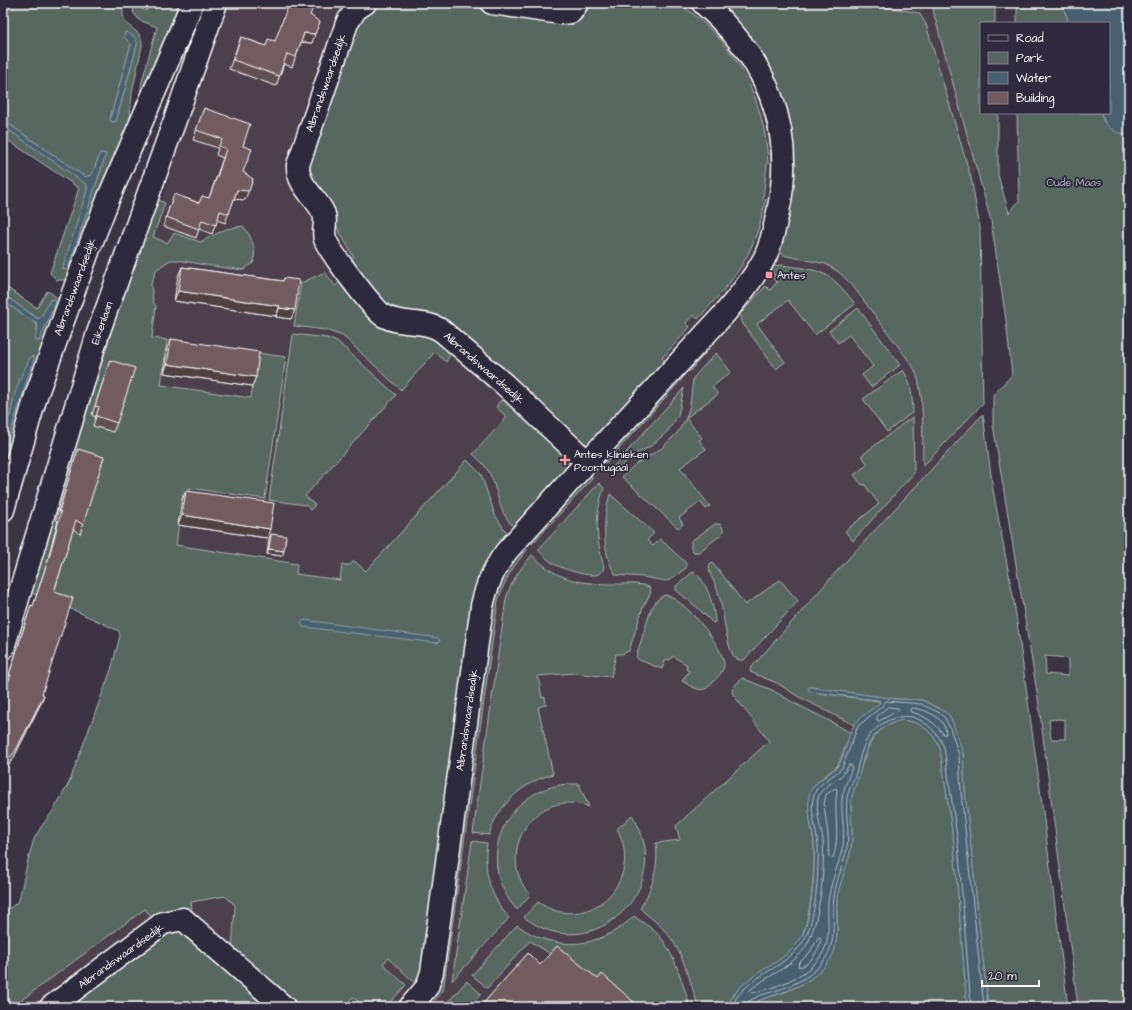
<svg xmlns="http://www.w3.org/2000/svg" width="1132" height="1010" viewBox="0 0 1132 1010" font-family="'Architects Daughter',sans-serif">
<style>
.built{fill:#4c404c}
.green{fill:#566861;stroke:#aab4b0;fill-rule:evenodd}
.water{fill:#486170;stroke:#91a0a9}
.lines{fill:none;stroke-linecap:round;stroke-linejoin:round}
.shore{stroke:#b6c0c6;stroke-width:1}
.minor-casing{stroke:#fff;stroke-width:25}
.minor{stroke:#2f2a3d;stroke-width:22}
.wall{fill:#624f52;stroke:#fff}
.shaded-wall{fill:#504042;stroke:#fff}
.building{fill:#725c5f;stroke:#fff}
.poi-dot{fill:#ff9aa2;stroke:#2f2a3d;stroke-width:1.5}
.labels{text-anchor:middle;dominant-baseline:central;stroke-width:3.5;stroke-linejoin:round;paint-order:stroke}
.street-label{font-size:11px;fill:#fff;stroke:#2f2a3d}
.park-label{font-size:11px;fill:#b3bbb8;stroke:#2f2a3d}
.poi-label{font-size:11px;fill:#fff;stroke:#2f2a3d;text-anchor:start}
</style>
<rect width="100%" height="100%" fill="#3c3444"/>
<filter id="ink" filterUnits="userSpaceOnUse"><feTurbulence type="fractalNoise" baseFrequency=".025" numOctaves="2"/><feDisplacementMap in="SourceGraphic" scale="8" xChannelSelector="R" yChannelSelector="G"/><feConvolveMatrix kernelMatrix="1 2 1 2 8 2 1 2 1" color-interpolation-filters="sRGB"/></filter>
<g filter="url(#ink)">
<path class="built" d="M221,3H871L974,17L978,534L1045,1007H3L26,899L133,631L124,327Z"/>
<path class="green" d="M5,3H124C121,14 123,22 133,29C135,31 139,33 140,36C142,39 142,43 142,46L132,93L129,129L72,274L64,280H57L50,273L79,188L3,137V126L87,184V190L66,270L68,269L106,154L100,153L92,175L85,177L3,120V5ZM131,44L137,45L116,121L112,122L110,119Z
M135,3H141L140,8L146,11L150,3H182L139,100L142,81L157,27L139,20L133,12Z
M374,3H457L560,19H582L585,3C609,3 632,3 656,3C662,3 671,1 677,3C685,7 693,14 699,19C743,55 766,109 768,164H767L763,198L766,199C762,216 758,233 750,250C738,276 717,297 698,319L693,315L686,323L690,327L662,358L667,363L590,448L521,385L393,312L352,267L353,256L303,165L351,25Z
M716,3H865L919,13L926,24L971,178L980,228L983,403L923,466C922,439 926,387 912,365L852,285L840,273L826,264L787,256L774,251L792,167Z
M933,3H995V23H981V113H998V175L1009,213L1019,201L1017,113H1101L1104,122L1129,125V1007H1078L1038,698L993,425V395L1012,375L1006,320L991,221L939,33L933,10ZM1045,656L1067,658L1068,661V676L1046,674ZM1059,719L1065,720V739H1051L1049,720Z
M1017,3H1062L1069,23H1017Z
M153,197L165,203L153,237L167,243L174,233L200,242L226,229L243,226C252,237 256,247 254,262L244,270L211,266L178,260H170L156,270L151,284L153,302L156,306L152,338L167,340L161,385L251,398L257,353L286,357L265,499L189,488V492H183L176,545L297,564L296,574L340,580L342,565H350L354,561L366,571L467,460L481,474L495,515L504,529L511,535L496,552L423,972L418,986L388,958L383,964L406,985L386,1007H365L353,997L348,1002L354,1007H293L232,950L235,905L225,896L191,902L192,908L191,911L154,921L145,909L12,1007H3V913L14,905L19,900L28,860L34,839L41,827L53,811L69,783L111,670L120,636L119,631L76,611L31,593Z
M782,265C823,271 829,270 855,304L815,335L788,300L757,324L785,362L776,369L743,324L740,314L766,286L770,290L777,282L772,278L775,275L771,271L772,266Z
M325,272L335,286L344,279L433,333L451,353L446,362L435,352L401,390L343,336L325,330L294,326L301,283Z
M3,285L37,308L47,291L51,293L61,301L3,481V455L26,368L14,397L10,416L3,426V301L37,324V341H39L51,299L41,317L38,319L3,294Z
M858,308L900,365L871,387L862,375L873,366L849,335L838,343L829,331Z
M293,334L327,338L338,342L396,395L305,496L315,505L310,510L306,505L269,500Z
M705,350H708L689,372L685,368Z
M716,353L731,372L712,387L718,394L686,418L702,438L699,440L706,449L680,468L710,506L706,509L700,502L679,518L683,524L678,528L622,477L637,463L662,448L678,432L686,418L690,406L693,378Z
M903,370C912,383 912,397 913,412L887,432L863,399Z
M678,374L683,378L606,463L602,458Z
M684,388L678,416L667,432L651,446L631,457L616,472L612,468Z
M506,400L575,461L516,529C497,511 501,500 492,479C488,468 481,461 473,454L507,417L496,407L500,401Z
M983,414L993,490L1014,601L1039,781L1068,1007H988L965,792L963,754L942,710L922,700L896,699L810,687L811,692L879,701L880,703L854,725L799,697L777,683L750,672L751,668L838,570Z
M913,416L914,473L853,541L845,531L879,504L864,484L862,485L854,475L868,464L861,456Z
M588,474L593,478L532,544L528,540Z
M599,483L604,488C594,517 596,538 604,567C603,570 602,573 599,574C591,578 562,569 554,564C548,560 543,555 538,550Z
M610,494L654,533L647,540L653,546L660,539L685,562L686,564V568L670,580L666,581L643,577L616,575C601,554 603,517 610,494Z
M715,524H719C723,526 724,530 722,534L699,552H694L691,549V541Z
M523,546L527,550C513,566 504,581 498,601L443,991L435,1000L430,996L495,588Z
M532,555C559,582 582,584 618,584C628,584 639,583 649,587L651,592L643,607L629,651L622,654H616L611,677L574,673L538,676L542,698L545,697L546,705L538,707L553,774C524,782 498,804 489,835L473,833L506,599C511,581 520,569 532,555Z
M712,563L717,569H718L745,605L780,580L798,601L744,660C739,660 736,660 733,655C725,641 724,610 718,592C716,583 709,576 709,566Z
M693,572C707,579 713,605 715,619V622L713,623L700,610L676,590V586Z
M664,595C681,595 726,648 724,666C722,675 712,682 707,688C698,693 690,685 682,681L689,671L686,669L687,665L673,656L670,660L666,659L662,669L639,660L636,657L651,609L657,600Z
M742,678L772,690L794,703L828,720L851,733L838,765L814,785C813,795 810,806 810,816C810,826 814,836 814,846C815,871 811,921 799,942C785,964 750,971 733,996C731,1000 729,1003 728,1007H698C692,985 681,947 665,931C658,922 648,917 640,908C653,888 659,866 656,843L680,840L676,826L769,741L732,693L733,688Z
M900,720C920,721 931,729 940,748L954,844L967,1007H748C756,999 768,998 779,994C797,988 820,976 830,959C841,941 836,919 837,899C839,881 849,864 851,846C854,832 850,818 851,804C851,795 855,787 858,778C866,752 870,729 900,720Z
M569,784H579L589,807C536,786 493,852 530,895L517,910C473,861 504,788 569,784Z
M632,815C680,888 591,970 524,917L538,902C587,937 646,881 617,829Z
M472,841L487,843C483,871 490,897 509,918L452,981Z
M634,916C643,923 654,929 661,938C674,953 684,987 690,1007H622L593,981L530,941L487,988L472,975L517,925C556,953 600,949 634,916Z
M182,926L273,1007H65L171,927Z
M467,981L481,994L470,1007H443Z"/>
<path class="water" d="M1062,3H1129V135C1113,132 1106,129 1101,113H1109V23H1069Z
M125,32C132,34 138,38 137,45L116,121L112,122L110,119L131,44L124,37Z
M3,120L85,177L92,175L100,153H103L106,154L68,269L67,270L63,269V267L87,190V185L3,126Z
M3,294L38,319L41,317L51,299L55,300L56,302L39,341L35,340L38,326L37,324L3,301Z
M31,356L34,357V359L3,455V426L10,416L14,397L21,376Z
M304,620L438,638L440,641L438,643L303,627L301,623Z
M810,687L896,699L922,700L942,710L949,715L954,726L963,754L965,792L988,1007H967L954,844L940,748C934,734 924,724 909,721C894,718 877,730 869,743C864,753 862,764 859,775C857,783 852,792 851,801C850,816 854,831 851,846C849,864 840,880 837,898C835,918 841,940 831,958C816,982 788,991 762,999C757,1001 751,1006 747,1007C741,1008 734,1007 728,1007C729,1003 731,1000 733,996C751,969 791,963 804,932C812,912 816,863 814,842C812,827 807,812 809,797C811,781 829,777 837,767C847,755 846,737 854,725C859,717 873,709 880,703V701L878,700L811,692L809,691L808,688Z"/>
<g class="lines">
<path class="shore" d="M888,707L898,708L899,710L879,721L877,720V717Z
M912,708C926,709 946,718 946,734H943C936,723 924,715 911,712L910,710Z
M849,765H851L852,767C849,778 843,788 842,799C841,814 845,830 843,845C840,862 832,878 829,895C826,910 830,926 827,941C822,971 777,989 751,993L749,992L751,989C767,977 786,969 800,954C820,935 825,867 823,840C821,828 814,806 819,795C823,787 833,782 840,777C844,774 846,769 849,765Z
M834,789L836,788L837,790C833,814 841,834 833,858L831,859L829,857L828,835L824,805L826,795Z
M820,937L821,939C819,950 811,965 799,967L798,964L810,952L818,938Z
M732,1007C743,974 793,969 807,934C816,914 819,869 818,846C817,831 808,806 815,792C820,782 834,776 842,768L858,726L881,707L886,701L921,704L940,713L945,718L950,728L959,755L961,792L984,1007
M746,1007L747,1003C755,996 765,994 775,991C795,985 818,974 828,954C837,936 831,915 834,897C836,880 844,864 847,847C850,831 845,815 847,799C848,790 853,781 856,773C859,762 861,750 866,741C875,725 894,714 912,717C927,721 938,733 944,747L958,843L971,1007"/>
<defs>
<path id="minor" d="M365,3L356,9L347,23L298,165C297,185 315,196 323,212C328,221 322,229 325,239C328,249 374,311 384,316C402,326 425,319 442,331L504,384L587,462
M492,3L560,13L571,12L577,3
M3,510L36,396L90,246L109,197L182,28L192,3
M3,648L98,333L175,120L216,3
M51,1007L163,923L183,919L284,1007
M410,1007L427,987L432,972L482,606C487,584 493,570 506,552L587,462L725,313C739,296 754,278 764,259C771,246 775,226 778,212C796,128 766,58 703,3"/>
</defs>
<use href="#minor" class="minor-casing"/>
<use href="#minor" class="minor"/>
</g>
<path class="wall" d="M310,15L312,43L301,42L292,67L284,64L276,86L229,69L241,37L266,46L275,41Z
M204,108L243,146V172L245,200L234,199L225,223L217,220L212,234L199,229L196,238L163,226L174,194L199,203L209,198L223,158L216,155L218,148L193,140Z
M182,267L283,281L284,278L291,319L276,317V316L174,301L178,276Z
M171,339L256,377L252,386L164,373L167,348Z
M110,360L117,423L113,432L93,426L96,417L92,415Z
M78,449L83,525L80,534L73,529L54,592L42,694L41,703L13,759L3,772V692L7,684H6L28,614L31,605L33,606L46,566L58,521L56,520Z
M186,491L267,538L178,525L182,500Z
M271,534L282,556L267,554L269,538Z"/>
<path class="shaded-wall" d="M304,33L315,34L312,43L301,42Z
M253,179L245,200L234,199L237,190Z
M178,291L280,306L276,316L174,301Z
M279,308L295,310L291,319L276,317Z
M167,364L256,377L252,386L164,373Z
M182,515L270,529L267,538L178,525Z
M269,549L284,551L282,556L267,554Z
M44,695L41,703L13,759L3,772V767Z"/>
<path class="building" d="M289,3H315L310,15L320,22L315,34L304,33L296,57L287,54L279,76L233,60L241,37L266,46L268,39L275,41Z
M204,108L250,124L243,146L252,149L243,172L253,179L249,191L237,190L229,214L220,211L216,225L202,220L199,229L166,217L174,194L199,203L202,196L209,198L218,174L226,149L219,146L222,139L196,130Z
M182,267L283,281L284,278L299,280L295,310L279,308L280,306L178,291Z
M171,339L259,352L256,377L167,364Z
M110,360L135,368L117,423L96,416L99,407L95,406Z
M78,449L104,457L83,525L76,520L54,592L73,598L42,694L44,695L16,750L3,767V692L11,675H9L31,605L33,606L49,557L61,512L59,511Z
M186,491L274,503L270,529L182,515Z
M271,534L286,536L284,551L269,549Z
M557,946L598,979L602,974L635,1003L631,1007H480L528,953L540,965Z"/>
</g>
<g class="poi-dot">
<rect x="765" y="271" width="8" height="8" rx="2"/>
<path d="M563 454h4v4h4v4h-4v4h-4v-4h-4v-4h4z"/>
</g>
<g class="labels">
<g class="street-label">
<text transform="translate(326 83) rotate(-71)">Albrandswaardsedijk</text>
<text transform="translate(75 287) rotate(-70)">Albrandswaardsedijk</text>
<text transform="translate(102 323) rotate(-71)">Eikenlaan</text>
<text transform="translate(484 368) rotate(41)">Albrandswaardsedijk</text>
<text transform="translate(467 720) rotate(-82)">Albrandswaardsedijk</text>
<text transform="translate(121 956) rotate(-36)">Albrandswaardsedijk</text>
</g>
<g class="park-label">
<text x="1074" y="182">Oude Maas</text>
</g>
<g class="poi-label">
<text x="777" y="275">Antes</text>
<text x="574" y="454">Antes klinieken<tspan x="574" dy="13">Poortugaal</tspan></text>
</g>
</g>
<rect width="1132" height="1010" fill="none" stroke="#2f2a3d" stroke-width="16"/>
<rect x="8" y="8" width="1116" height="994" fill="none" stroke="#fff" stroke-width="1.5" filter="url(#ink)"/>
<rect x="980" y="22" width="130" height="92" fill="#2f2a3d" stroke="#827f8b"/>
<rect x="988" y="35" width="20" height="6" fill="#2f2a3d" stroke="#827f8b"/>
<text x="1016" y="42" font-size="12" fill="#ffffff">Road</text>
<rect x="988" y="52" width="20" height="12" fill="#566861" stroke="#827f8b"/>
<text x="1016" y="62" font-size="12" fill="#ffffff">Park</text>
<rect x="988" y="72" width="20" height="12" fill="#486170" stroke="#827f8b"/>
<text x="1016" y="82" font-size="12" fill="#ffffff">Water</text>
<rect x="988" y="92" width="20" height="12" fill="#725c5f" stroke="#827f8b"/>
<text x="1016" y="102" font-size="12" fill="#ffffff">Building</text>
<path d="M982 980v6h57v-6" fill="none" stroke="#ffffff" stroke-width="2"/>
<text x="988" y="980" font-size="12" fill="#ffffff" stroke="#2f2a3d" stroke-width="3" paint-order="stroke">20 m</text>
</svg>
